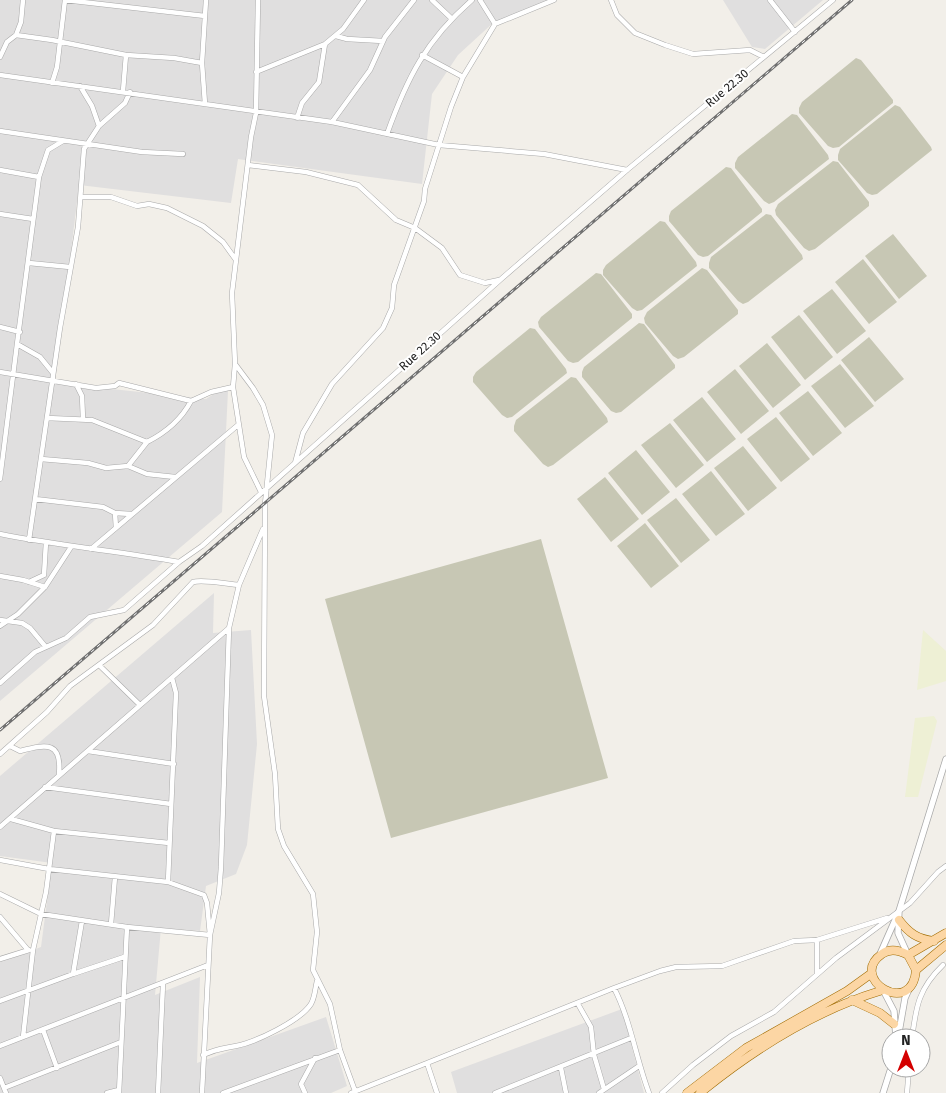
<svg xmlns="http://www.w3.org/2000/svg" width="946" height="1093" viewBox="0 0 946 1093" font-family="'Fira Sans',sans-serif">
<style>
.residential{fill:#e0dfdf}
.construction{fill:#c7c7b4}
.farmland{fill:#eef0d5}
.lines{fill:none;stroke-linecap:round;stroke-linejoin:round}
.minor-casing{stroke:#a9a9a9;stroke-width:5.5}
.tertiary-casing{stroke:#a9a9a9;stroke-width:7}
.primary-casing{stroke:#a06b00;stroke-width:9}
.minor{stroke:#fff;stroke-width:4.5}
.tertiary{stroke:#fff;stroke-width:5.5}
.primary{stroke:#fcd6a4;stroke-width:8}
.rail-casing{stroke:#707070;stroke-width:3}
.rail{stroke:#fff;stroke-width:1;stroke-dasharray:4;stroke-linecap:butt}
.labels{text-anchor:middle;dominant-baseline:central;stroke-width:4;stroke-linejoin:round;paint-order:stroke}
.street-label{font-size:12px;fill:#222;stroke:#fff}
</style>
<rect width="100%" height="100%" fill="#f2efe9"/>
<path class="residential" d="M0,0H549L494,22L458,55L432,94L422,184L238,159L231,203L79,185L55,383L206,399L220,390L228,391L222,512L0,701Z
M723,0H823L765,49L752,47Z
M214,593L213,633L251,630L257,744L247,845L236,874L206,886L200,931L161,928L155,995L200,977L197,1063L326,1017L347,1086L331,1093H0V962L41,947L52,863L0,856V776Z
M622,1009L644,1093H457L451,1072Z"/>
<path class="construction" d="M856,58L861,60L893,100V103L839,147L833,148L828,146L799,113V108L802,102Z
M895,105L900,107L931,147L932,150L877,194L872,195L867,193L838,160V155L840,149Z
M792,114L797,115L828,155L829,159L774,202L769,204L764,201L735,168V163L738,157Z
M833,161L838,162L869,202V206L815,249L809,251L804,248L776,215L775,210L778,204Z
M726,167L731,168L762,209V212L708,256L703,257L698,255L669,221V216L671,211Z
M766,214L771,215L802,255L803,259L748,302L743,304L738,301L709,268V263L711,257Z
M660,221L665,222L696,262L697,266L642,310L637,311L632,308L603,275V270L606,265Z
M893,234L927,276L899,299L865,256Z
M863,259L897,302L869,324L835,282Z
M702,268L707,270L738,310V314L684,357L678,359L673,356L645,323L644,318L647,312Z
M596,273L601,274L632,314V318L578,362L573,363L568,361L539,327L538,322L541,317Z
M832,289L866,331L837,354L803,311Z
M799,315L833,357L805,380L771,337Z
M639,323L644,324L675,365V368L621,412L616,413L611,411L582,377V372L584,367Z
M530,328L535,329L566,369L567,373L512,417L507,418L502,415L473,382V377L476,372Z
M869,337L904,379L875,402L841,360Z
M767,343L801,385L773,408L739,366Z
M840,364L874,406L845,428L811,386Z
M735,369L769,411L741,434L707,392Z
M571,377L576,378L607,418L608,422L553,465L548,467L543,464L514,431V426L516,420Z
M808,391L842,433L813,456L779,413Z
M702,397L736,439L707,462L673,420Z
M776,417L810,459L781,482L747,439Z
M670,423L704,465L676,488L641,445Z
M743,446L777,488L748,511L714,468Z
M636,450L670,492L642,515L608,473Z
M711,471L745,514L716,536L682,494Z
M605,477L639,519L611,542L577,499Z
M676,498L710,540L681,563L647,520Z
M645,523L679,566L651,588L617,546Z
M541,539L608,778L391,838L325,599Z"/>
<path class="farmland" d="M923,630L946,651V681L917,690Z
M934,716L937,721L918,797H905L915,718Z"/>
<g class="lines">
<defs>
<path id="minor" d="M258,0L256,113L251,137L232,293L235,364L233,387L244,457L261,492
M432,0L451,18
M480,0L495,24
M611,0L617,15L635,33L665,45L693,54L750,50L764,57
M770,0L795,32
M16,35L52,40L126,55
M336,36L347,39L383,41
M422,55L463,77
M0,57L7,42L16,35L21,22L23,0
M256,72L325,44L343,29L364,0
M0,75L332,122L439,145L544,154L627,170
M52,83L57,67L65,0L205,16
M80,86L92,106L99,126
M123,91L126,55L174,58L202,63
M205,104L202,63L206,0
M297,118L302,103L319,82L325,44
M332,122L370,70L385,37L414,0
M0,131L142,152L183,154
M387,134C407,78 426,40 472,0
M248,165L306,172L358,185L396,220L415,228L442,248L460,275L485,283L499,280
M0,170L39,177L17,344L40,357L53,373
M39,177L48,150L63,141
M81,197H111L137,206L149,204L167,208L203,226L223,242L236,260
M0,214L33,219
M29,263L70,267
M0,327L20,332
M235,364L253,388L263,405L272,435L265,504L264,696L275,774L278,829L284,846L313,894L317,932L313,970L330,1004L340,1050L355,1091
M0,372L96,388L115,386L119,383L191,401C181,420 167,432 147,442
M76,384L82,396L83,419
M191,401L211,392L233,387
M47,418L92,420L147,442L128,466
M41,459L88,463L106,468L128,466L147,474L175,477
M295,463L303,433L332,384L383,328L392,308L394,285L424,201L425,189L451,107L463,77L495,24L554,0
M0,479L17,344
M35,499L103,507L115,513L116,528
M115,513L131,514
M0,534C59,546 119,551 179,562
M29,540L60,328L78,227L84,149L99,126L125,103L130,92
M91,549L238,425
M0,576L23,580L45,587
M29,582L44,575L46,542
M0,620L22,623L30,628L45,646
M0,626L18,614L45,587L71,547
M100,666L140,705
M0,683L35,652L66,638L90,617L124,610L179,562L202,546L500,280L627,170L833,0
M10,746L20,751C47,744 62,741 59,775
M88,751L174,764
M0,754L47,712L70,686L153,625L193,582C203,579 227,584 239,585
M45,787L171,804
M11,819L54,831L169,843
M0,827L229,628
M0,860L49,869L168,882L204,895L207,903L210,935L202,1093
M168,882L176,693L172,678
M0,894L41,914L127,927L210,935L219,893L221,867L229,628L239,585L263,529
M0,917L28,950
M111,924L115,877
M0,959L29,950
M73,974L82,921
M817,974V940
M614,988L660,971L676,967L722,966L794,941L817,940L887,918
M0,1001L73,974L124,957
M578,1004L591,1027L594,1055L604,1089
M43,1030L57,1068
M23,1037L33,950L46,892L54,831
M912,1038C916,1006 919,988 943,965
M0,1046L208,965
M203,1055C218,1048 221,1049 236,1046C256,1042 300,1021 311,1004C315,997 315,989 317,981
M427,1063L614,988C631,1021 636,1059 649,1093
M561,1068L566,1093
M0,1078L6,1093
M4,1088L121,1042
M107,1093L119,1090
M119,1093L127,927
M158,1093L163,984
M223,1093L340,1050
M305,1093L301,1084L315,1058
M351,1093L427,1063L437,1093
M495,1093L631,1038
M599,1093L639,1066
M662,1093L693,1065L731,1036L774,1012L836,958L910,903L938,872L946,866
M907,1093L909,1068"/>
<path id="tertiary" d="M899,911L946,759
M880,954L899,911L898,933L908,955
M883,990L894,1011L896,1038
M898,1038L905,998L910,987
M883,1093L891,1068"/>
<path id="primary" d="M899,920C909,933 917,939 934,941
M908,955L916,970C912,1019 847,978 882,954C890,948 899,950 908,955L946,933
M916,970L946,945
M852,1000L880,1013L894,1024
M687,1093L746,1048L847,991L872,973
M700,1093C754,1049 816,1010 883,990"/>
</defs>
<use href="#minor" class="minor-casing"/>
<use href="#tertiary" class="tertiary-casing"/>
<use href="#primary" class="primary-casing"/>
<use href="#minor" class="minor"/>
<use href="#tertiary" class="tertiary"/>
<use href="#primary" class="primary"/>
<defs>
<path id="rail" d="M0,730L852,0"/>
</defs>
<use href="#rail" class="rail-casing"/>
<use href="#rail" class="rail"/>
</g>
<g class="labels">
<g class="street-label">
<text transform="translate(727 88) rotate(-40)">Rue 22.30</text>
<text transform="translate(420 351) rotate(-42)">Rue 22.30</text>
</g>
</g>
<g transform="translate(906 1053)"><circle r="24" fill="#ffffff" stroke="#a7a7a7"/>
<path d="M0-4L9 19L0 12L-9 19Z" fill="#d40000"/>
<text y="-8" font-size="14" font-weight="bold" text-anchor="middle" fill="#222222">N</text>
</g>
</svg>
